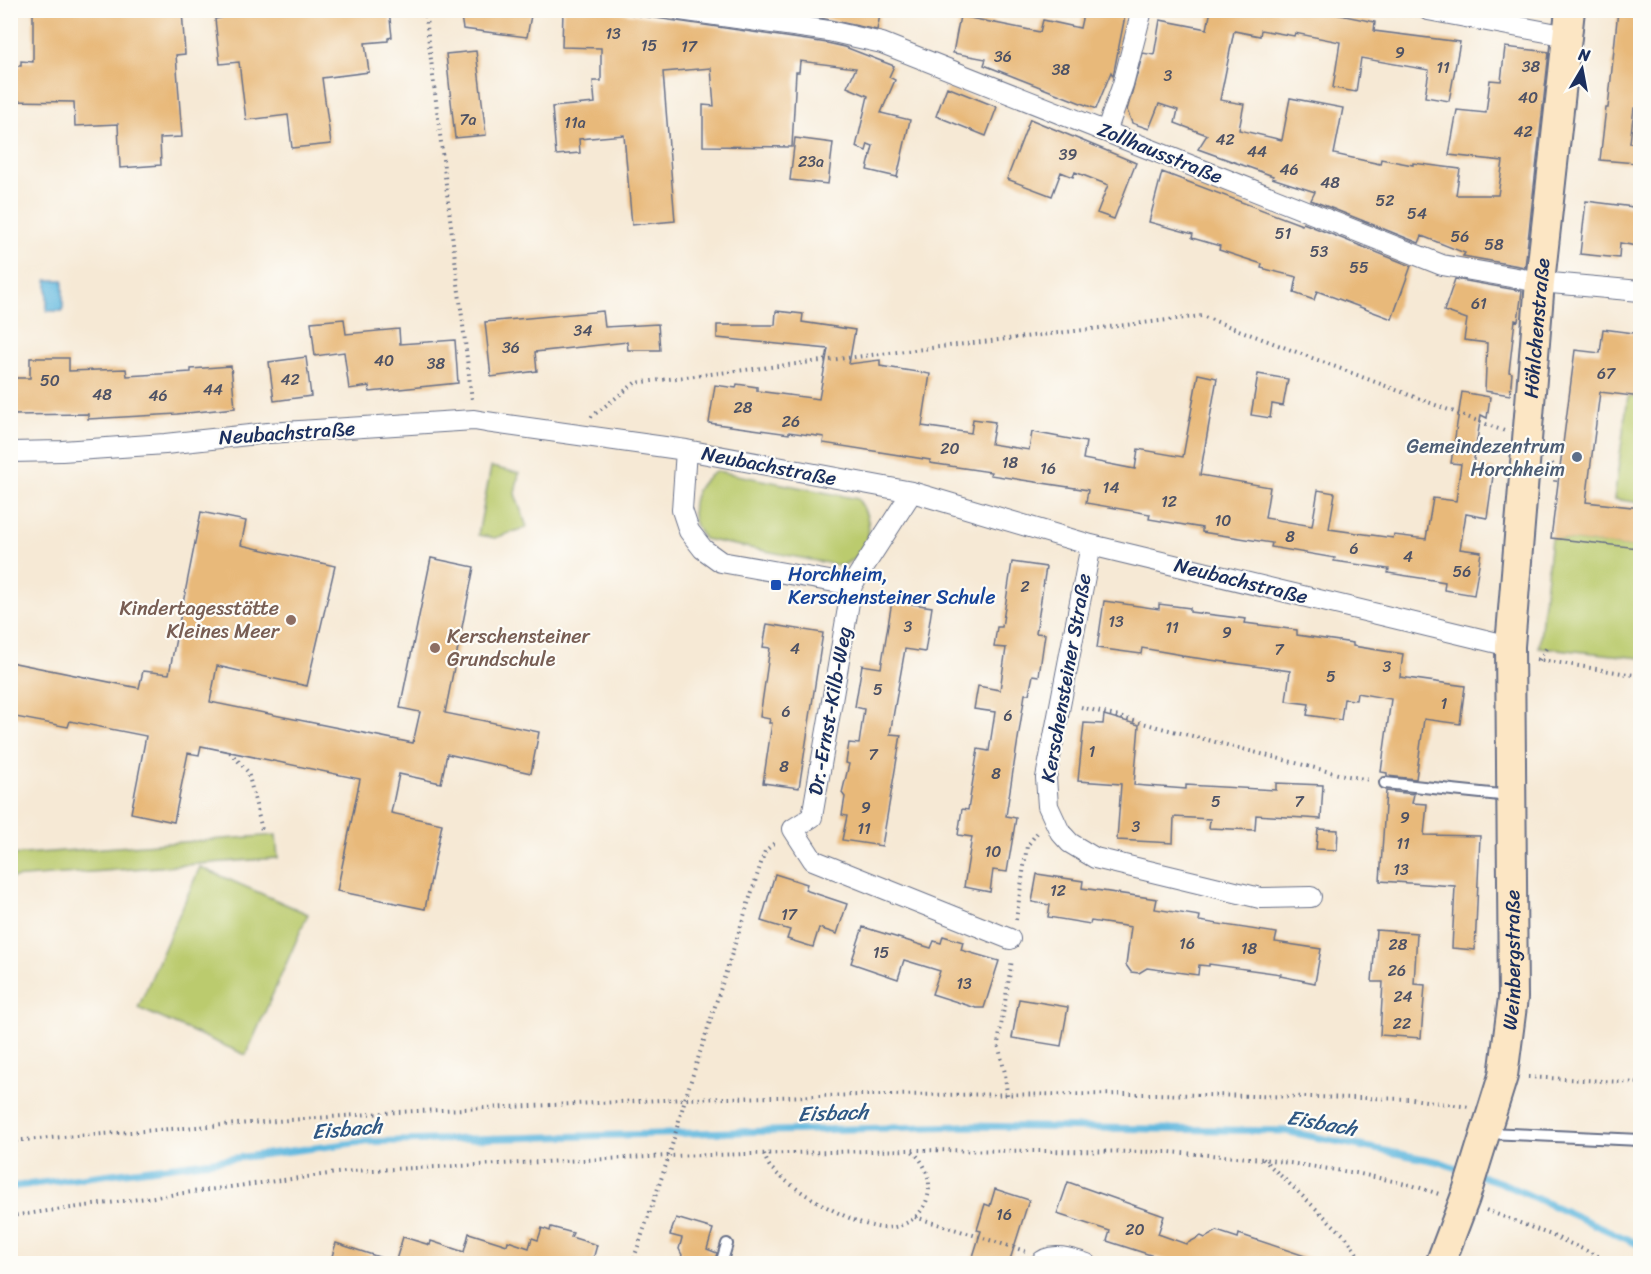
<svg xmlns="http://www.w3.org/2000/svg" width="1651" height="1274" viewBox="0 0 1651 1274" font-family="Sriracha,sans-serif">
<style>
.green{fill:#bbcb6e;stroke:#6b7d66;stroke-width:1.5}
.water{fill:#61b8de;stroke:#3e749e;stroke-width:1.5}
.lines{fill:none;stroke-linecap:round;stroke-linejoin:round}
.stream{stroke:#61b8de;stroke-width:7}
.building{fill:#e8b97a}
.lane-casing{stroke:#687088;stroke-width:14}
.street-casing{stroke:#687088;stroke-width:22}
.secondary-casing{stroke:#687088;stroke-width:32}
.path{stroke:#687088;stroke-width:4;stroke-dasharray:1.5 4.5;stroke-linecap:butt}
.lane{stroke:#fff;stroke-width:10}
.street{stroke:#fff;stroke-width:20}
.secondary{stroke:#fce6c4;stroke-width:28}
.service-dot{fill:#5c6f8a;stroke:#fdfcf7;stroke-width:2}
.transit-dot{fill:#1a4fb4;stroke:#fdfcf7;stroke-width:2}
.education-dot{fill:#8d6e63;stroke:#fdfcf7;stroke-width:2}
.labels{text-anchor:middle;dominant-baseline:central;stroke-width:4.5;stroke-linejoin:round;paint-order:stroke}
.number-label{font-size:16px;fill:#4e5265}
.street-label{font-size:20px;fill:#1b2f5e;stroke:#fdfcf7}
.service-label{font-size:20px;fill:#4e5e75;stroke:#fdfcf7;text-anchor:end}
.transit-label{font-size:20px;fill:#164399;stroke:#fdfcf7;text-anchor:start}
.education-label{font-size:20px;fill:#785e54;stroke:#fdfcf7;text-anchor:end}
.water-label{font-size:21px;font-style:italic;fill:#305884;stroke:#fdfcf7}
</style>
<rect width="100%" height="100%" fill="#fdfcf7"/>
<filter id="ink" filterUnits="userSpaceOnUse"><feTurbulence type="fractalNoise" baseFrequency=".0167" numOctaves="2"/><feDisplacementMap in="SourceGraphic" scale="12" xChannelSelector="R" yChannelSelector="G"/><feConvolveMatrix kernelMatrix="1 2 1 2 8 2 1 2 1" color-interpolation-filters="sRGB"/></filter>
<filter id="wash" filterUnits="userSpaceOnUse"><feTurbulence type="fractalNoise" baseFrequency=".008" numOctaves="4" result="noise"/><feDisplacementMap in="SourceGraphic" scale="24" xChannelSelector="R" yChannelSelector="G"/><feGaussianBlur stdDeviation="1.35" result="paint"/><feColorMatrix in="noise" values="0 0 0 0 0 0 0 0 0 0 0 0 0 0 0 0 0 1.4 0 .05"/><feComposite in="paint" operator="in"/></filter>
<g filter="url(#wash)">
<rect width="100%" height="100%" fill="#f6e9d5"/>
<path class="green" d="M1628,396L1640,397V503L1614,499Z
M491,467L519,473L515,494L527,527L495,538L478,535Z
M717,471L858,499C877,526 870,551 842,566L704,539C685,515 690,486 717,471Z
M1551,538L1640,548V658L1539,647Z
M276,835L278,858L11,878V855Z
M200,867L308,914L246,1055L138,1008Z"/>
<path class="water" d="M47,280H63V311H47Z"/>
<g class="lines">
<path class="stream" d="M1478,1175L1502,1183L1640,1245
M10,1187L361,1142L964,1126L1285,1131L1440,1162L1467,1172"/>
</g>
<g id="blocks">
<path class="building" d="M33,10H182L185,54L176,55L182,137L160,138L161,165L120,168L118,124L75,126L74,102L10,101V66H21V61L33,62Z
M221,10H389L392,37L388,38V41L365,43L369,72L322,78L331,144L292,148L288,115L246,120L239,62L220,64L215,19L221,18Z
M460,10H532L527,37L463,29Z
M563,10H601L827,43L845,47L894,66L889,77L895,80L881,113L910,120L897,177L867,170L873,146L868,144L866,151L856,147L868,96L847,87L856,68L800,61L799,72H796L792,147L703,146V105L714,106L711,68L663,72L675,221L632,225L624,135L579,139L580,153L556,155L552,107L595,103L593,81H601V48L562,47Z
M811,10H881L877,30L811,16Z
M1084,10H1095L1125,16L1113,76L1111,72L1096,109L984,65L986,59L953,53L960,16L1040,32L1043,20L1080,28Z
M1211,10H1315L1375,22L1374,31L1460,42L1449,101L1425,97L1429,70L1361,58L1356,92L1333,88L1340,42L1295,33L1294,36L1261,30L1260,36L1234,31L1220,100L1244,104L1239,130L1282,140L1290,98L1343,108L1334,154L1380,164L1381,159L1413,165V163L1460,169L1456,195H1498L1503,161L1449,155L1457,110L1486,113L1490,80L1501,81L1505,47L1549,52L1525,267L1463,256L1465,253L1422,236L1419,243L1311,200L1315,192L1272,178L1273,176L1198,149L1207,135L1175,123L1178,110L1159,104L1149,129L1132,123L1127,110L1143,53L1154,55L1160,20L1207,29Z
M1618,10H1641V109L1634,108L1630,143L1639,144L1636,163L1600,160L1606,108H1608Z
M476,51L486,135L455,138L446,54Z
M947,87L997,107L986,136L936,116Z
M1030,119L1136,163L1114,219L1097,213L1108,185L1075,172L1073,177L1061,172L1052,196L1007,179Z
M795,138L833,143L828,184L790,180Z
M1162,172L1302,225L1303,223L1411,266L1392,319L1317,291L1314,300L1294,293L1297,277L1261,268L1262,264L1219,250L1220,246L1192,238L1193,234L1149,222Z
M1586,201L1641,208L1637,246L1620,243L1619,258L1580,254Z
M1455,279L1522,291L1518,321L1515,320L1509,372L1512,373L1510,395L1485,391L1487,343L1464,340L1467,319L1444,311Z
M603,311L605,327L658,324L660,350H628L627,342L535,352L537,371L491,377L485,322Z
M776,311L803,314L802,322L855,330L849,364L880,360V366L930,374L922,426L971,433L973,419L995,422L991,444L1029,450L1032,432L1086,442L1083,459L1135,469L1138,449L1183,457L1198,374L1217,378L1200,475L1270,487L1265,518L1312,526L1318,490L1335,493L1329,529L1393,538L1394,535L1426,539L1433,498L1456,501L1461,464L1451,463L1462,392L1490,397L1487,418L1481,415L1473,465L1494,469L1487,518L1466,514L1460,549L1481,552L1474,595L1444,590L1445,582L1388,573L1389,569L1334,561L1335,558L1271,547L1272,543L1202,532V528L1149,519L1150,514L1086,503L1088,490L990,475L991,472L930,463V460L823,443L824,437L789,432V434L709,423L715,385L736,388L737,384L757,387V391L819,399L828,349L717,338V325H775Z
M344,319L346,334L399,329L400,344L455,340L458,383L370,392L369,386L349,389L344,352L315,356L311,322Z
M1603,329L1641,334V397L1600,392L1586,502L1641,508L1638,548L1551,538L1575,350L1600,353Z
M306,357L311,396L274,401L269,362Z
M30,358H69V371L126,369L127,376L191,372V369L231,366L235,408L177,414L88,419V414L10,415V378H30Z
M1258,374L1288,379L1283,406L1272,404L1270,418L1251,415Z
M201,512L246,521L241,545L335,566L307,686L217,666L210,702L413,743L420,712L400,708L431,558L474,567L445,713L539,732L531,773L447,754L441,783L399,774L391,813L442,824L425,909L337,891L360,779L201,746L199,755L188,753L174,822L131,813L146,736L70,721L68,727L10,716V662L139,688L143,671L169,674Z
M1012,562L1046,567L1036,633L1045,634L1039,676L1033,675L1029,694H1025L1006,816L1016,818L1007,872L993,870L990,892L964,887L972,837L958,835L962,809L968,810L978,749L989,751L995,712L974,709L978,686L1000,690L1006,648L994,647L997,627H1002Z
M892,601L932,607L925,652L905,649L890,734L901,735L882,846L842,840L847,816L842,815L845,797L842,793L849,764L846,763L849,743L859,744L864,709L855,707L862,665L881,668Z
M1104,601L1159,609V604L1190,608V612L1246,619L1245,623L1297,630V635L1353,643V646L1403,654L1400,677L1465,686L1460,724L1424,719L1416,779L1387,776V773L1381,772L1391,699L1357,693L1356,700L1344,699L1341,720L1307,715L1309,704L1286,701L1290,671L1182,656V655L1142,648L1141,654L1097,648Z
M767,624L823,633L799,788L763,783L772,723H769L770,719L760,717L770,648L763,647Z
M1104,715L1139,725L1134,785L1186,789V785L1276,790V783L1323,785L1321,819L1256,815L1255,830L1209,828L1210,819L1174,817L1173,843L1117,840L1121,784L1078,781L1084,723L1103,724Z
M1386,791L1414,794L1412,803L1427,804L1424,835L1480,836L1475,950L1452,948L1455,886L1380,881Z
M1318,829L1338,830L1337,850L1316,849Z
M775,874L807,884L805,890L847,904L837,934L819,928L813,947L787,939L790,930L761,921Z
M1037,874L1083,881L1082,888L1157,899L1155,909L1200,916L1199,921L1277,933L1275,942L1321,949L1315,983L1280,976L1281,974L1209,964V966L1199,965L1198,975L1147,968L1139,973L1131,972L1126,965L1131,927L1091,921L1090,924L1048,917L1050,905L1032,902Z
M863,927L931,948L934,941L941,943L943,936L963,942L961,950L999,961L984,1008H976L932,994L940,971L904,960L898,979L851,963Z
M1376,930L1417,933L1414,984L1425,985L1421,1038L1380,1035L1383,982H1372Z
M1019,999L1068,1007L1061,1046L1012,1038Z
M1068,1182L1164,1216L1158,1234L1186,1244L1201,1236L1205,1238L1217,1231L1238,1238L1239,1234L1317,1260V1263H1178L1163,1259L1107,1241L1110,1231L1057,1214Z
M995,1189L1029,1200L1009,1263H971L981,1231L977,1230L985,1204L990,1206Z
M676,1218L713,1229L707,1249L717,1253L714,1263H679L682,1255L679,1249L682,1238L670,1235Z
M551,1227L573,1233L571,1237L597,1245L592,1263H395L403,1237L430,1245L431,1241L464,1252L469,1233L507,1245L508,1241L529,1248L532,1238L538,1240L542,1228L550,1231Z
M336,1243L388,1260L387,1263H330Z"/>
</g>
</g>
<g filter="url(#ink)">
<use href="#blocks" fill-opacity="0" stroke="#687088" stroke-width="1.5"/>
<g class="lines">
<defs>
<path id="lane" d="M1385,783L1510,796
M1488,1133L1640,1140
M721,1264L727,1244"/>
<path id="street" d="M680,10L829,31L882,43L1442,265L1540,282L1640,291
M1428,10L1568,36
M1106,132L1123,84L1142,10
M686,450L682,510L689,531L703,549L721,562L852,585
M10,452L62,451L165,444L268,433L474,420L486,422L686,450L912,492L1091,545L1510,646
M912,492L852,585L812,817L793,829L813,860L1010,939
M1091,545L1046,778L1048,806L1060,832L1070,843L1095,858L1260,898L1311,897
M1039,1264C1050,1251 1073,1259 1087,1264"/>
<g id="secondary">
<path id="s1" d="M1440,1264L1465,1198L1503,1076L1513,998L1510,646L1540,282L1570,10"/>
</g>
</defs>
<use href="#lane" class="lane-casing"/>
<use href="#street" class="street-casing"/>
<use href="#secondary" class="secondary-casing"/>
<path class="path" d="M425,10L472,400
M591,417L635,383L1202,316L1504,431
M1552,463L1556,474L1555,482
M1536,659L1640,676
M1539,660L1547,647
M1081,707L1338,774L1370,780
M230,752L248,772L262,830
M1016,920L1027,846L1037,833
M1528,1077L1640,1083
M1007,1095L1005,1073L998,1044L1012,960
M10,1141L397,1112L685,1099L861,1095L1151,1094L1412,1099L1469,1107
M764,1154C766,1159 768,1166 773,1170C793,1190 858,1229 887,1228C930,1225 943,1178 912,1151
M1263,1159L1346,1237L1364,1264
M1486,1210L1551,1235L1616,1264
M10,1216L352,1171L669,1156L911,1150L1169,1152L1263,1159L1356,1173L1411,1185L1439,1194
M915,1217L1025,1251
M632,1264L669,1156L685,1099L765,851L777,841"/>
<use href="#lane" class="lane"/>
<use href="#street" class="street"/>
<use href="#secondary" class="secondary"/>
</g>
</g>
<circle class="service-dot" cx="1577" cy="457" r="6"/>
<rect class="transit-dot" x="770" y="579" width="12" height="12" rx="3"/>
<g class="education-dot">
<circle cx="291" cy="620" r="6"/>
<circle cx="435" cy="648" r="6"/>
</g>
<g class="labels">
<g class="number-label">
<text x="613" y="33">13</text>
<text x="649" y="45">15</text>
<text x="689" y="46">17</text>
<text x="1400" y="52">9</text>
<text x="1003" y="56">36</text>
<text x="1531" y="66">38</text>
<text x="1443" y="67">11</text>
<text x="1061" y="69">38</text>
<text x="1168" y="75">3</text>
<text x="1528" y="97">40</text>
<text x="468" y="119">7a</text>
<text x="575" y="122">11a</text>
<text x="1523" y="131">42</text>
<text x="1225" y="139">42</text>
<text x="1257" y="151">44</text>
<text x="1068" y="154">39</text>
<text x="811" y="161">23a</text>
<text x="1289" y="169">46</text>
<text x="1330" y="182">48</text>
<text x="1385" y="200">52</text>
<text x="1417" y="213">54</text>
<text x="1283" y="233">51</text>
<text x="1460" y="236">56</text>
<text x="1494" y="244">58</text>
<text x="1319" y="251">53</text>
<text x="1359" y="267">55</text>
<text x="1479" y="303">61</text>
<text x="583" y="330">34</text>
<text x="511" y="347">36</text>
<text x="384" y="360">40</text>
<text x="436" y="363">38</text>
<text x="1606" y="373">67</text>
<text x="290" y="379">42</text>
<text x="50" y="380">50</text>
<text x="213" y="389">44</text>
<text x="102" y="394">48</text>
<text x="158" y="395">46</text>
<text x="743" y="407">28</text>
<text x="791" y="421">26</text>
<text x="950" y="448">20</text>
<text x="1010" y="462">18</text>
<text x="1048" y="468">16</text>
<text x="1111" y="487">14</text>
<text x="1169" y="501">12</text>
<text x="1223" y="520">10</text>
<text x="1290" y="536">8</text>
<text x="1354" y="548">6</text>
<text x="1408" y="556">4</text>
<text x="1462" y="571">56</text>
<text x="1025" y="586">2</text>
<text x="1116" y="621">13</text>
<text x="908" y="626">3</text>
<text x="1172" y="627">11</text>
<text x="1227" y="632">9</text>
<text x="795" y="648">4</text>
<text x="1279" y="649">7</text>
<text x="1387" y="666">3</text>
<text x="1331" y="676">5</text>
<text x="878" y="689">5</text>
<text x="1444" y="703">1</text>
<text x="786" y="711">6</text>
<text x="1008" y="715">6</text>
<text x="1092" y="751">1</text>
<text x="873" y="754">7</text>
<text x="784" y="766">8</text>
<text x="996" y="773">8</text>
<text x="1216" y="801">5</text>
<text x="1299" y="801">7</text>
<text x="866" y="807">9</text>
<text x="1405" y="817">9</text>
<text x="1136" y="826">3</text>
<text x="864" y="828">11</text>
<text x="1403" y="843">11</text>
<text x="993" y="851">10</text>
<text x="1401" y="869">13</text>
<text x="1058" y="890">12</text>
<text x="789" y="914">17</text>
<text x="1187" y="943">16</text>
<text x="1398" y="944">28</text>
<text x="1249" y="948">18</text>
<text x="881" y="952">15</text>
<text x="1397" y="970">26</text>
<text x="964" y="983">13</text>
<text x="1403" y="996">24</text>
<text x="1402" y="1023">22</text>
<text x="1004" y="1214">16</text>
<text x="1135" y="1229">20</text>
</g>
<g class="street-label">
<text transform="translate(1160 153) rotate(22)">Zollhausstraße</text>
<text stroke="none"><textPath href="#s1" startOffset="948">Höhlchenstraße</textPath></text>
<text transform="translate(287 433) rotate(-4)">Neubachstraße</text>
<text transform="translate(769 466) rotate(11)">Neubachstraße</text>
<text transform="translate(1241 581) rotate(14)">Neubachstraße</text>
<text transform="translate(1066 678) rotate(-80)">Kerschensteiner Straße</text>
<text transform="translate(830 711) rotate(-80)">Dr.-Ernst-Kilb-Weg</text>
<text stroke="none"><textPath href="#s1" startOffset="315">Weinbergstraße</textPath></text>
</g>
<g class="service-label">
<text x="1565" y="446">Gemeindezentrum<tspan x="1565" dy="23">Horchheim</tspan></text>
</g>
<g class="transit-label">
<text x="788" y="574">Horchheim,<tspan x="788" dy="23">Kerschensteiner Schule</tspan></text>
</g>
<g class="education-label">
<text x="279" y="608">Kindertagesstätte<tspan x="279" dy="23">Kleines Meer</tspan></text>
<text x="447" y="636" text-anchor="start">Kerschensteiner<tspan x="447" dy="23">Grundschule</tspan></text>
</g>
<g class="water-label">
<text transform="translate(833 1113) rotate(-2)">Eisbach</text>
<text transform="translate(1322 1123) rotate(10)">Eisbach</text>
<text transform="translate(347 1129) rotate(-5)">Eisbach</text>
</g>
</g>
<rect width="1651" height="1274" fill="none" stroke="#fdfcf7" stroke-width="36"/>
<g transform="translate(1582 69) rotate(10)" stroke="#fdfcf7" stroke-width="4.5" paint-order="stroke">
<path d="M0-4.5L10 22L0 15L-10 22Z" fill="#1b2f5e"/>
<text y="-9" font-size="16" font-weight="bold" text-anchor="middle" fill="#1b2f5e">N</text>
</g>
</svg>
